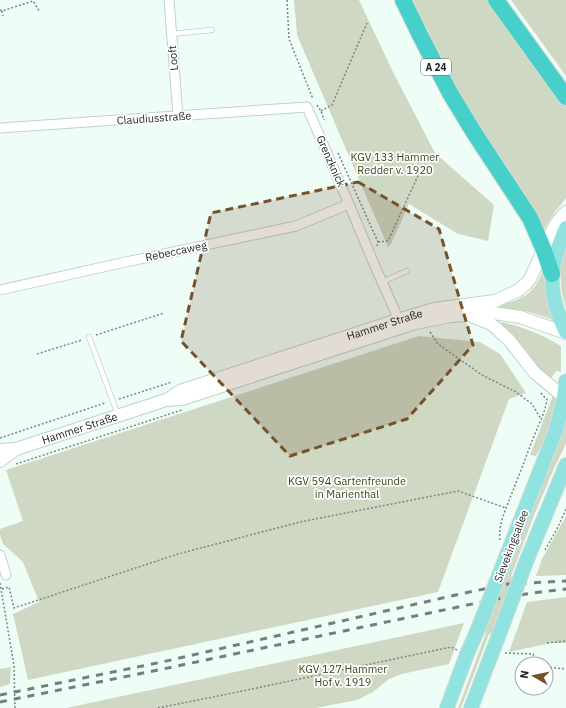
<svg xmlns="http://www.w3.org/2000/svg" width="566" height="708" viewBox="0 0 566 708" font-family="'IBM Plex Sans',sans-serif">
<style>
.green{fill:#ced8c3}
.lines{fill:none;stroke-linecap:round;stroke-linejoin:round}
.service-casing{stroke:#bfd3cb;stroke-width:6}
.minor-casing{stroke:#bfd3cb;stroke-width:11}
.secondary-casing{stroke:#bfd3cb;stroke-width:14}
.primary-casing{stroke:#dbdcdb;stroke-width:16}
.motorway-casing{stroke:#dbdcdb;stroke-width:18}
.path{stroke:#7b8682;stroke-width:1.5;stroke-dasharray:2 2;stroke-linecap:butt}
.service{stroke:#fff;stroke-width:4.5}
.minor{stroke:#fff;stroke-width:9}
.secondary{stroke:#fff;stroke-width:12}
.primary{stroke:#90e3df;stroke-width:14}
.motorway{stroke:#46d0c9;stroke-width:16}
.rail{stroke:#747f7b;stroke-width:3;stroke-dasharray:7 7;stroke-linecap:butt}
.primary-bridge-casing{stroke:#dbdcdb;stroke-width:16;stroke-linecap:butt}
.path-bridge{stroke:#7b8682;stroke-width:1.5;stroke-dasharray:2 2;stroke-linecap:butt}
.primary-bridge{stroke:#90e3df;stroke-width:14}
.marked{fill:#75522b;fill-opacity:0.2;stroke:#75522b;stroke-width:3;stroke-dasharray:8 5;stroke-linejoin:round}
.labels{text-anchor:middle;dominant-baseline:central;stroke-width:3.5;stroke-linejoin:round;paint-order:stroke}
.shield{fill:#fff;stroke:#606664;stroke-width:1}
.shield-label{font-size:10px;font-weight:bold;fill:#1c2421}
.street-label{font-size:11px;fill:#1c2421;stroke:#fff}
.park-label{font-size:11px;fill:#344916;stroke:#fff}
</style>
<rect width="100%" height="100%" fill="#eefef7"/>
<path class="green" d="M294,0H359L393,72L435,153L494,205L488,241L458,234L409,204L391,244L388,247L297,35Z
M409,0H490L513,35L566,105V198L555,212L543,231L466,109Z
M511,0H566V76Z
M566,245V308C559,287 559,267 566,245Z
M543,269H545L555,321C537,313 519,309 500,308V305C522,300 536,293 543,269Z
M502,322C524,327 543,335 561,346V372L556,371L550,380L540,372L500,326Z
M419,336L480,342L500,354L526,393L509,399L438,592L28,680L13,614L39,602L23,562L3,544L0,535V529L23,521L6,470Z
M554,393L557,400L549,432L536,456L530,455Z
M566,411V444L554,468L533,518L511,576L514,580L494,633L489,634L461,708H458L486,633L483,629Z
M566,516V575L536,576L542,559Z
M566,597V643H551L509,652L527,602Z
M464,623L449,664L402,674L389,679L373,692L357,700L316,708H66Z
M11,667L10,684L0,687V669Z"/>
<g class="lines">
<defs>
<path id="service" d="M171,34L212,30
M382,282L407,271
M89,337L118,415"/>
<path id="minor" d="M169,0L178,116
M0,128L307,107L349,204L374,264L395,311L398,320
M0,290L121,263L296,226L349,204
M0,555L6,575"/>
<g id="secondary">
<path d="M471,316L491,324L497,329L509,340L534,372L564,397"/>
<path id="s1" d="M167,400L180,391L398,320L434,309L495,301L517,291L527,283L530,279L553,229L558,221L566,212"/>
<path id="s2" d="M0,450L16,449L166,400L182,399L415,323L451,316L494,313L520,317L566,333"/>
<path d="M0,461L16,449"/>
</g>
<path id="primary" d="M566,228C548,269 547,292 566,332
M526,562L566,465
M503,565L556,430L564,397L566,381
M447,708L467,654L478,629
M471,708L503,624"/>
<path id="motorway" d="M403,0L420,35L450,93L473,131L530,218L543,248L552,274
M496,0L566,97"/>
</defs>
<use href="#service" class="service-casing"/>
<use href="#minor" class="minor-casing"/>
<use href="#secondary" class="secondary-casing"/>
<use href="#primary" class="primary-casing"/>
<use href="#motorway" class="motorway-casing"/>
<path class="path" d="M287,0L289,39L313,99
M0,10L2,11L33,1L40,12
M2,11L3,16
M317,105L321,111L324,120
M321,111L332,105L367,23
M338,153L378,242L377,246
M378,242L388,241L428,154
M430,332L438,344L482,375L516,392L532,404L541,419
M96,335L164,313
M37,354L82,340
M541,393L546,399
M119,399L172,382
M0,438L105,403
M16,464L182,410
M500,540C498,526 505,511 510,498C518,478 526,457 534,436C539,424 546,411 547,398
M545,550L558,527L566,509
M0,583L14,666
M2,589L9,587L14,608L178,554L300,522L458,491L506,508
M547,643L566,641
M505,653L533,654L538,664
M546,667L566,669
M158,708L233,693L451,647L457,650"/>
<use href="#service" class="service"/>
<use href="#minor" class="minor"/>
<use href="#secondary" class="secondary"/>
<use href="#primary" class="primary"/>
<use href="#motorway" class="motorway"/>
<path class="rail" d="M0,695L162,662L460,594L508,584L566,581
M0,702L163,669L496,599L532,593L566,589"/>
<defs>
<path id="primary-bridge" d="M503,624L526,562
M478,629L503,565"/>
</defs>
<use href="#primary-bridge" class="primary-bridge-casing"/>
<path class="path-bridge" d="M14,666L15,708"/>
<use href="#primary-bridge" class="primary-bridge"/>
</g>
<path class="marked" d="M358,182L439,229L473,345L407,419L290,456L181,341L211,213Z"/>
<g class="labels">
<rect class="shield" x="421" y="59" width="30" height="16" rx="3"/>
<g class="shield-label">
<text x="436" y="67">A 24</text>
</g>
<g class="street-label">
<text transform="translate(173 58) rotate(-95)">Looft</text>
<text transform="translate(154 118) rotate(-4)">Claudiusstraße</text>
<text transform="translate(331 161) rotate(66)">Grenzknick</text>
<text transform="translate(176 251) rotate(-12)">Rebeccaweg</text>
<text stroke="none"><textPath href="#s1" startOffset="231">Hammer Straße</textPath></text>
<text stroke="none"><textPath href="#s2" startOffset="83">Hammer Straße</textPath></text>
<text transform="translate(511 546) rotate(-69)">Sievekingsallee</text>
</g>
<g class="park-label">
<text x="395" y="157">KGV 133 Hammer<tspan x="395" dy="13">Redder v. 1920</tspan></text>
<text x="347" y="481">KGV 594 Gartenfreunde<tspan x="347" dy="13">in Marienthal</tspan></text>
<text x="343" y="669">KGV 127 Hammer<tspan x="343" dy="13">Hof v. 1919</tspan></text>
</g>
</g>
<g transform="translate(534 676) rotate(279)"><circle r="19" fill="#ffffff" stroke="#a4a7a6"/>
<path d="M0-3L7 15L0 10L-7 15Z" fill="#75522b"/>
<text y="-6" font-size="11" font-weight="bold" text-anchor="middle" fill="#1c2421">N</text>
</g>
</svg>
